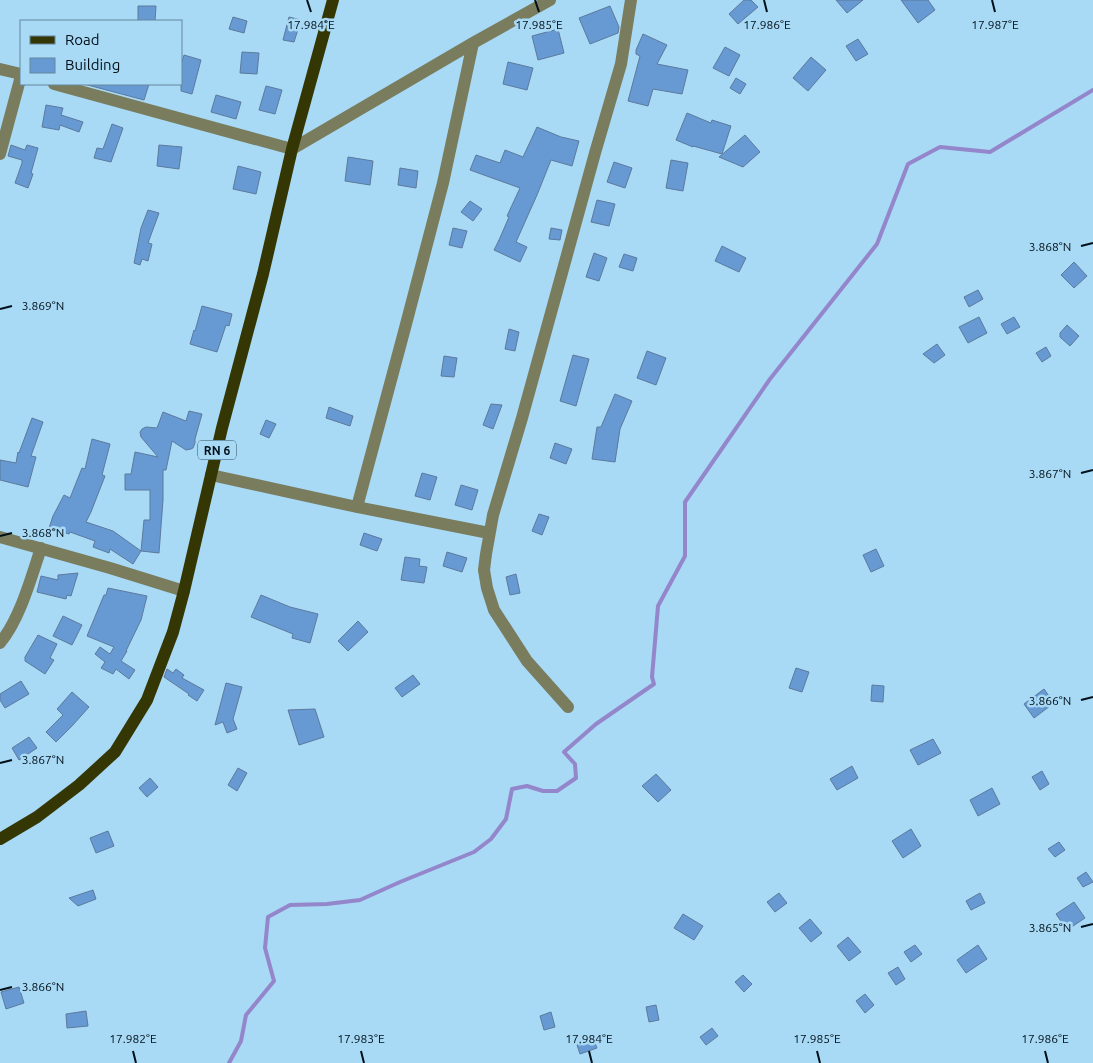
<svg xmlns="http://www.w3.org/2000/svg" width="1093" height="1063" viewBox="0 0 1093 1063" font-family="Ubuntu,sans-serif">
<style>
.lines{fill:none;stroke-linecap:round;stroke-linejoin:round}
.stream{stroke:#9486cb;stroke-width:4}
.building{fill:#6799d3;stroke:#5c7a9d}
.minor{stroke:#797c5d;stroke-width:12}
.major{stroke:#343703;stroke-width:12}
.ticks{fill:none;stroke:#000f18;stroke-width:2}
.labels{text-anchor:middle;dominant-baseline:central;stroke-width:5;stroke-linejoin:round;paint-order:stroke}
.shield{fill:#a8d9f5;stroke:#324c5a;stroke-width:1}
.shield-label{font-size:12px;font-weight:bold;fill:#000f18}
.ticks-label{font-size:12px;text-anchor:middle;fill:#000f18;stroke:#a8d9f5;stroke-width:5;stroke-linejoin:round;paint-order:stroke}
</style>
<rect width="100%" height="100%" fill="#a8d9f5"/>
<g class="lines">
<path class="stream" d="M229,1063L241,1041L246,1015L274,981L265,948L268,917L290,905L327,904L360,900L400,882L474,852L491,839L506,819L512,789L527,786L543,791H557L576,778L575,764L564,752L596,724L654,684L652,677L658,606L685,556V502L770,379L877,244L908,164L940,147L990,152L1093,90"/>
</g>
<path class="building" d="M744,0H751L758,7L738,24L729,14Z
M836,0H863L847,13Z
M901,0H928L935,10L918,23Z
M138,6H156L155,21H138Z
M610,6L619,27L618,33L590,44L579,18Z
M233,17L247,21L244,33L229,29Z
M289,17L301,20L294,42L283,40Z
M558,29L564,53L538,60L532,36Z
M643,34L667,45L657,64L688,70L682,94L653,89L648,106L628,101L640,56L636,54V50Z
M858,39L868,54L856,61L846,46Z
M725,47L740,55L729,76L713,68Z
M242,52L259,53L257,74L240,73Z
M184,55L201,60L192,94L181,91V64Z
M811,57L826,70L808,91L793,78Z
M508,62L533,68L527,90L503,84Z
M736,78L746,84L740,94L730,88Z
M84,84H149L144,100Z
M266,86L282,90L275,114L259,110Z
M216,95L241,102L236,119L211,112Z
M46,105L63,108L61,115L83,122L79,132L60,125L59,130L42,127Z
M687,113L711,123L712,120L731,126L722,154L693,146V147L676,140Z
M112,124L123,128L111,162L94,158L97,148L103,149Z
M537,127L561,137L579,141L572,166L551,160L537,195L516,242L527,247L520,262L494,250L499,240L500,241L499,240L509,217L507,216L520,188L470,170L476,155L500,163L505,150L523,157Z
M745,135L760,152L743,167L719,157Z
M11,145L25,150L27,145L38,148L31,173L33,174L28,188L15,183L22,163V160L8,156Z
M159,145L182,147L179,169L157,166Z
M348,157L373,161L370,185L345,181Z
M671,160L688,163L683,191L666,188Z
M614,162L632,168L625,188L607,182Z
M238,166L261,172L256,194L233,189Z
M400,168L418,171L416,188L398,185Z
M597,200L615,204L609,226L591,222Z
M470,201L482,209L473,221L461,212Z
M148,210L159,213L148,243L152,244L148,261L142,259L140,265L134,263L141,228Z
M453,228L467,231L462,248L449,245Z
M551,228L562,230L560,240L549,239Z
M722,246L746,258L739,272L715,261Z
M594,253L607,258L599,281L586,277Z
M624,254L637,258L633,271L619,267Z
M1074,262L1087,276L1074,288L1061,275Z
M978,290L983,299L969,307L964,297Z
M202,306L232,314L229,326L226,325L217,352L190,344L194,330L195,331Z
M979,317L987,333L968,343L959,327Z
M1014,317L1020,327L1007,334L1001,324Z
M1067,325L1079,336L1070,346L1060,337V333Z
M509,329L519,332L515,351L505,349Z
M937,344L945,355L934,363L923,354Z
M1046,347L1051,356L1042,362L1036,353Z
M647,351L666,358L656,385L637,378Z
M573,355L589,359L576,406L560,401Z
M444,356L457,358L454,377L441,376Z
M615,394L632,401L620,429L615,462L592,459L597,427H601Z
M491,404L502,405L493,429L483,425Z
M329,407L353,416L350,426L326,418Z
M189,411L202,414L195,439V443L193,448L191,449L186,450L172,441L166,470H163V500L159,553L141,551L144,520H150V490H125V474H131L135,452L158,457L141,437L140,432L142,429L146,427L157,428L163,412L186,421Z
M32,418L43,422L31,456L36,457L28,487L0,480V460L16,463L18,452L19,453Z
M266,420L276,424L269,438L260,434Z
M92,439L110,444L102,475L105,476L91,512L86,522L113,531L141,551L133,564L110,549L109,553L93,547L95,541L70,532L69,534L49,528L53,516L64,495L70,498L82,468L85,469Z
M555,443L572,449L566,464L550,458Z
M422,473L437,477L430,500L415,496Z
M461,485L478,490L472,510L455,505Z
M539,514L549,517L542,535L532,531Z
M364,533L382,539L377,551L360,545Z
M876,549L884,566L871,572L863,555Z
M447,552L467,558L462,572L443,566Z
M405,557L420,559L419,566L427,567L424,583L401,580Z
M78,573L71,596L67,595L66,599L37,592L41,576L58,580V575Z
M516,574L520,593L510,595L506,577Z
M108,588L147,596L141,620L126,651H127L121,661L135,670L129,679L116,669L113,674L101,668L105,662L95,654L100,647L110,654L114,647L87,636L104,595H106Z
M261,595L290,607L318,614L310,643L292,638L293,634L251,617Z
M63,616L82,625L72,645L53,636Z
M358,621L368,632L348,651L338,641Z
M38,635L57,644L50,658L54,660L45,674L25,661V657Z
M796,668L809,672L802,692L789,688Z
M167,669L173,673L176,669L184,675L182,678L204,690L197,701L188,695L189,694L164,677Z
M413,675L420,684L402,697L395,688Z
M21,681L29,694L5,708L0,700V694Z
M226,683L242,687L233,719L237,729L227,733L223,722L215,725Z
M872,685L884,686L883,702L871,701Z
M1044,689L1054,703L1034,718L1024,704Z
M72,692L89,707L72,726L56,742L46,732L63,715L57,709Z
M315,709L324,737L299,745L288,710Z
M29,737L37,748L19,760L12,748Z
M933,739L941,753L918,765L910,750Z
M852,766L858,778L837,790L830,779Z
M238,768L247,773L237,791L228,785Z
M1042,771L1049,784L1040,790L1032,777Z
M656,774L671,790L658,802L642,786Z
M150,778L158,787L147,797L139,788Z
M992,788L1000,804L978,816L970,800Z
M911,829L921,846L903,858L892,841Z
M108,831L114,846L96,853L90,838Z
M1059,842L1065,850L1055,857L1048,849Z
M1086,872L1093,882L1083,887L1077,878Z
M93,890L96,899L78,906L69,898Z
M779,893L787,903L775,912L767,902Z
M980,893L985,903L971,910L966,901Z
M1074,902L1085,918L1067,930L1056,914Z
M683,914L703,926L694,940L674,928Z
M810,919L822,933L811,942L799,928Z
M848,937L861,952L849,961L837,946Z
M915,945L922,954L911,962L904,952Z
M978,945L987,959L966,973L957,960Z
M898,967L905,979L896,985L888,973Z
M743,975L752,984L744,992L735,982Z
M19,987L24,1003L6,1009L1,992Z
M865,994L874,1005L865,1013L856,1001Z
M656,1005L659,1020L649,1022L646,1007Z
M86,1011L88,1026L67,1028L66,1014Z
M551,1012L555,1027L544,1030L540,1016Z
M712,1028L718,1036L706,1045L700,1037Z
M593,1039L597,1048L580,1054L577,1045Z"/>
<g class="lines">
<path class="minor" d="M0,69L21,74
M54,84L292,149L473,43L550,0
M0,154L21,76
M211,475L357,507L489,533
M357,507L405,328L443,183L473,43
M0,537L110,568L184,591
M0,643C20,619 31,578 41,548
M568,707L527,661L494,610L487,588L484,570L486,554L493,515L522,418L595,153L621,64L631,0"/>
<path class="major" d="M0,839L37,817L79,785L115,752L147,700L173,632L184,591L222,428L263,274L292,149L333,0"/>
</g>
<path class="ticks" d="M307,0L311,12M535,0L539,12M764,0L767,12M992,0L995,12M1081,246L1093,243M0,309L12,306M1081,473L1093,470M0,536L12,533M1081,700L1093,697M0,763L12,760M1081,927L1093,924M0,990L12,987M133,1051L136,1063M361,1051L364,1063M589,1051L592,1063M817,1051L820,1063M1045,1051L1048,1063"/>
<g class="labels">
<rect class="shield" x="198" y="440.5" width="38" height="19" rx="4"/>
<g class="shield-label">
<text x="217" y="450">RN 6</text>
</g>
</g>
<g class="ticks-label">
<text x="767" y="29">17.986°E</text>
<text x="311" y="29">17.984°E</text>
<text x="539" y="29">17.985°E</text>
<text x="995" y="29">17.987°E</text>
<text x="1050" y="251">3.868°N</text>
<text x="43" y="310">3.869°N</text>
<text x="1050" y="478">3.867°N</text>
<text x="43" y="537">3.868°N</text>
<text x="1050" y="705">3.866°N</text>
<text x="43" y="764">3.867°N</text>
<text x="1050" y="932">3.865°N</text>
<text x="43" y="991">3.866°N</text>
<text x="133" y="1043">17.982°E</text>
<text x="361" y="1043">17.983°E</text>
<text x="589" y="1043">17.984°E</text>
<text x="817" y="1043">17.985°E</text>
<text x="1045" y="1043">17.986°E</text>
</g>
<rect x="20" y="20" width="162" height="65" fill="#a8d9f5" stroke="#65889d"/>
<rect x="30" y="36" width="25" height="8" fill="#343703" stroke="#65889d"/>
<text x="65" y="45" font-size="15" fill="#000f18">Road</text>
<rect x="30" y="58" width="25" height="15" fill="#6799d3" stroke="#65889d"/>
<text x="65" y="70" font-size="15" fill="#000f18">Building</text>
</svg>
